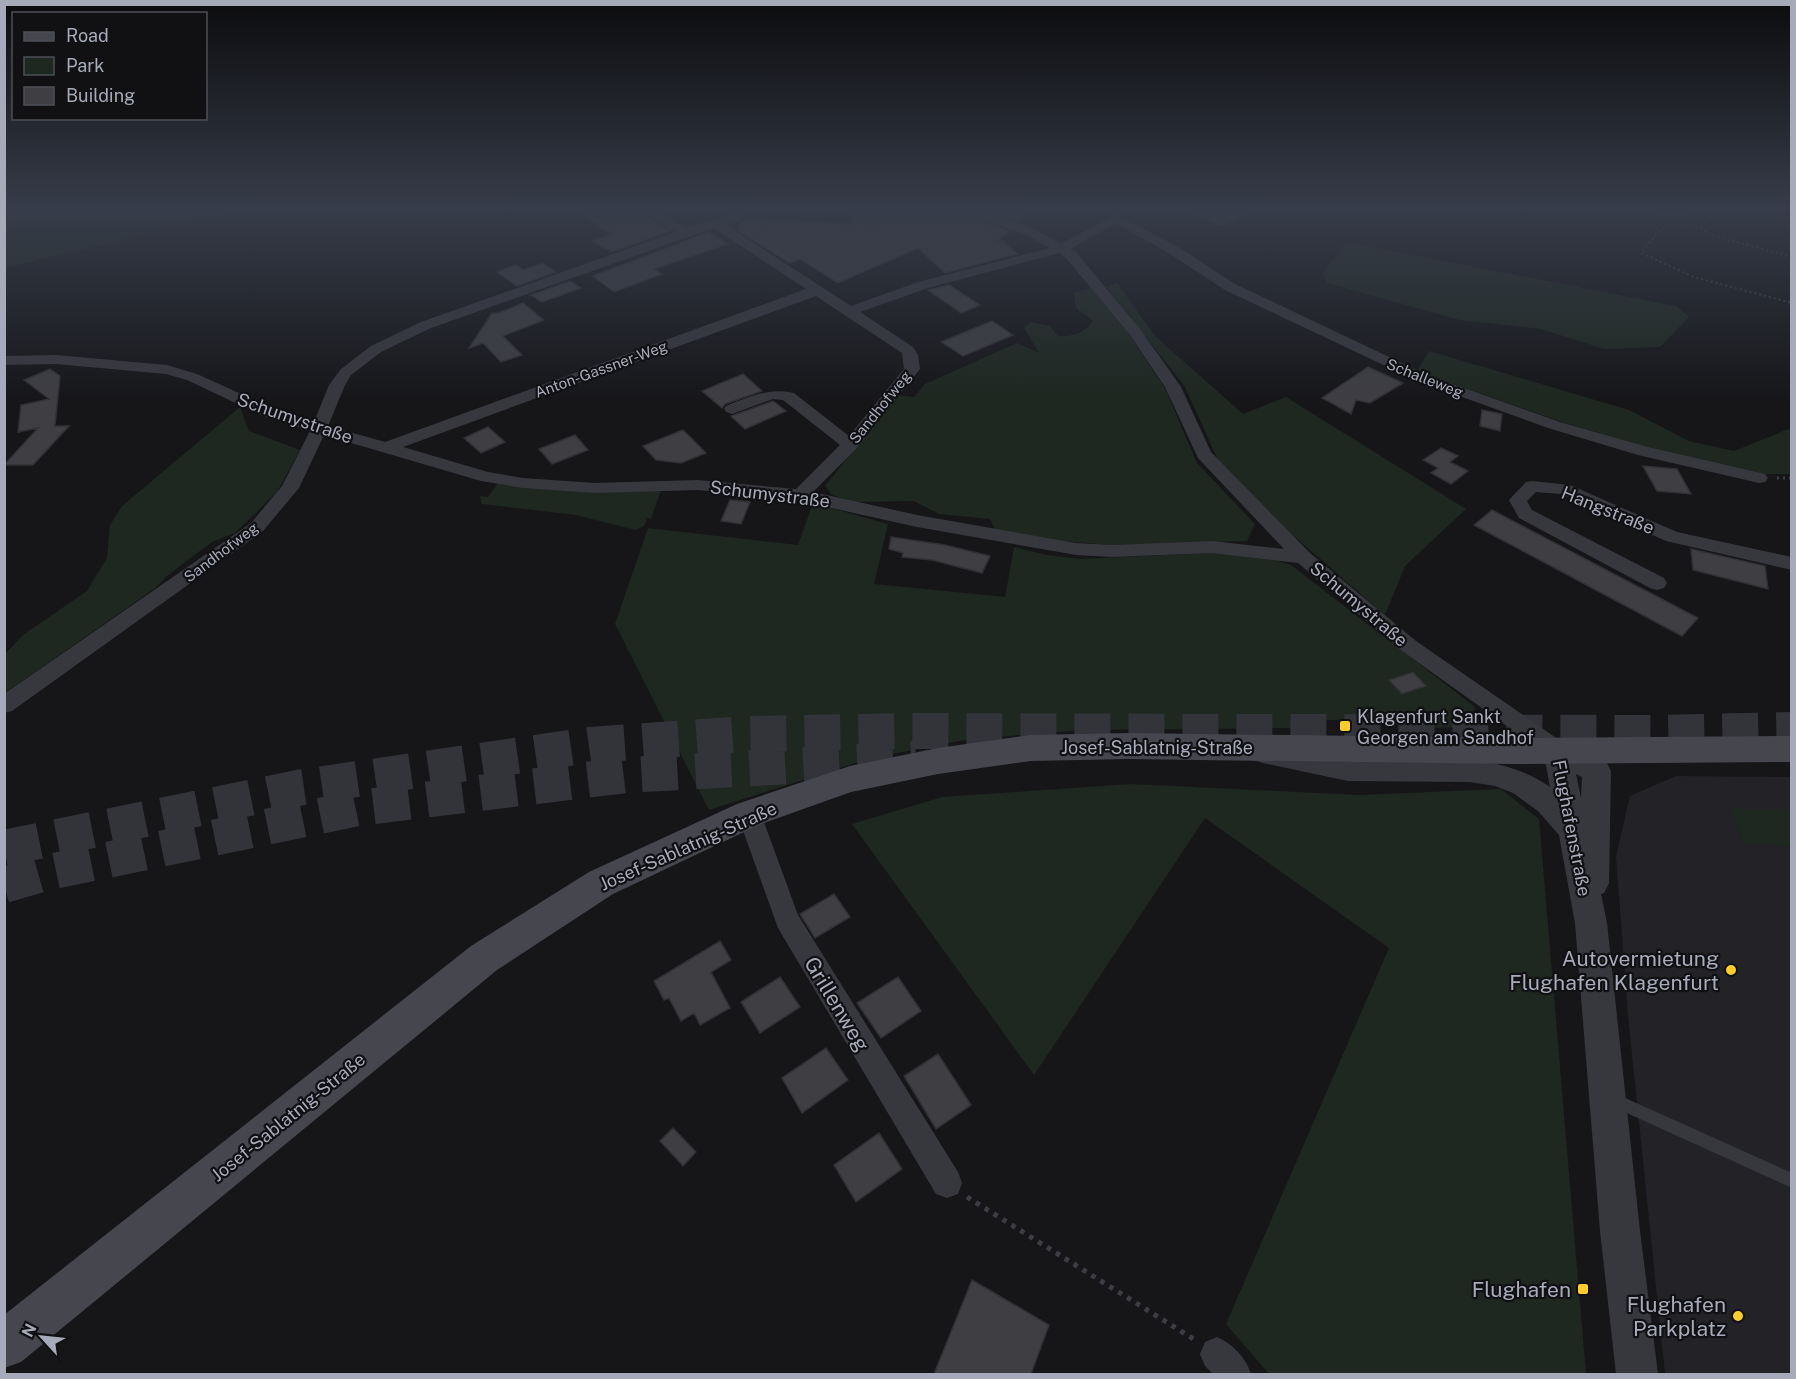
<svg xmlns="http://www.w3.org/2000/svg" width="1796" height="1379" viewBox="0 0 1796 1379" font-family="'Public Sans',sans-serif">
<style>
.built{fill:#232226}
.green{fill:#1e2720}
.building{fill:#3e3e43;stroke:#313035;stroke-width:1.5}
.lines{fill:none;stroke-linecap:round;stroke-linejoin:round}
.motorway-tunnel{stroke:#333439;stroke-width:36;stroke-dasharray:36 18;stroke-linecap:butt}
.path-far2{stroke:#3d3e45;stroke-width:2;stroke-dasharray:2 3;stroke-linecap:butt}
.path-far1{stroke:#3d3e45;stroke-width:3;stroke-dasharray:2 4;stroke-linecap:butt}
.path{stroke:#3d3e45;stroke-width:5;stroke-dasharray:4.5 6;stroke-linecap:butt}
.service{fill:#37373e;fill-rule:evenodd}
.minor{fill:#37373e;fill-rule:evenodd}
.tertiary{fill:#37373e;fill-rule:evenodd}
.secondary{fill:#45464e;fill-rule:evenodd}
.poi-dot{fill:#ffcd28;stroke:#111114;stroke-width:2}
.labels{text-anchor:middle;dominant-baseline:central;stroke-width:4.5;stroke-linejoin:round;paint-order:stroke}
.far-street-label{font-size:15px;fill:#a7abb9;stroke:#111114}
.street-label{font-size:18px;fill:#a7abb9;stroke:#111114}
.poi-label{font-size:18px;fill:#a7abb9;stroke:#111114;text-anchor:start}
.near-poi-label{font-size:21px;fill:#a7abb9;stroke:#111114;text-anchor:end}
.near-street-label{font-size:21px;fill:#a7abb9;stroke:#111114}
</style>
<rect width="100%" height="100%" fill="#161619"/>
<path class="built" d="M1676,776L1791,777V1374H1665L1628,1015L1616,856L1630,796Z"/>
<path class="green" d="M5,208H257L5,268Z
M1625,208H1699L1680,222Z
M1346,242L1676,306L1689,317L1660,347L1604,349L1541,329L1460,320L1327,283L1323,273Z
M1117,283L1155,336L1243,414L1286,397L1466,509L1405,566L1385,615L1288,531L1219,462L1184,385L1106,287Z
M1091,288L1128,333L1166,390L1197,463L1255,524L1247,541L1111,545L1052,540L995,529L990,519L939,514L914,501L853,502L832,495L825,486L898,395L914,397L925,384L1017,343L1039,353L1024,328L1031,322L1050,326L1058,336C1073,337 1084,333 1093,321L1076,308L1074,292Z
M1429,351L1629,410L1689,441L1734,451L1791,428V474H1758L1653,449L1559,421L1417,371Z
M240,407L249,431L300,450L277,492L235,533L212,542L168,575L154,589L5,693V654L23,635L87,591L107,558L110,525L122,506Z
M498,483C555,492 603,493 661,490L651,519L645,518L647,520L644,526L636,530L576,515L482,504L480,496L488,497Z
M813,503L888,524L874,584L1005,597L1014,547L1047,555L1081,559L1228,552L1261,556L1291,565L1475,707L1471,727L1424,728L1386,721L1322,720L1290,728L1084,730L970,739L871,758L709,810L615,624L648,528L798,545Z
M1130,784L1359,795L1501,789L1539,819L1586,1374H1269L1226,1324L1389,948L1205,818L1034,1075L852,824L942,797Z
M1730,809H1791V846L1744,843Z"/>
<path class="building" d="M572,208H593L591,214L599,218L616,208H634L670,231L611,252L592,241L612,234Z
M854,208H947L1009,231L997,242L1002,241L1017,254L945,273L918,248L838,283L800,259L789,263L737,230L742,221L747,218L852,224Z
M976,208H1032L1019,221Z
M1180,208H1260L1222,226Z
M709,232L728,244L654,269L662,274L614,292L593,276Z
M542,263L556,272L517,286L497,272L515,265L524,270Z
M570,281L581,288L542,302L531,295Z
M949,285L980,305L961,313L928,290Z
M523,303L544,320L503,336L522,355L501,362L483,343L469,348L492,313H498Z
M992,321L1013,335L963,356L941,342Z
M1368,367L1403,383L1370,403L1356,400L1351,414L1322,398Z
M50,369L60,376L55,426H69L33,465H4L38,428L18,432L21,405L49,399L24,380Z
M743,374L762,391L725,404L722,408L702,391Z
M773,401L786,411L745,429L731,416Z
M1482,410L1502,414L1500,431L1480,426Z
M488,427L505,442L481,453L464,438Z
M683,430L706,453L681,463L656,460L643,446Z
M575,435L588,450L552,464L539,449Z
M1441,448L1458,456L1450,462L1468,471L1451,484L1431,473L1438,468L1423,460Z
M1643,466L1677,469L1691,494L1657,491Z
M730,500L750,502L741,524L721,521Z
M1492,510L1698,618L1682,636L1474,525Z
M891,537L945,545L990,556L982,573L932,560L902,557L903,553L889,549Z
M1691,549L1765,566L1768,589L1693,570Z
M1413,672L1426,686L1402,694L1389,680Z
M834,894L850,917L815,938L800,914Z
M720,941L731,960L711,972L730,1008L700,1025L694,1013L681,1021L669,998L664,1000L654,981Z
M780,977L800,1007L760,1033L741,1002Z
M898,977L921,1011L881,1038L857,1003Z
M826,1048L848,1080L802,1113L782,1078Z
M938,1054L971,1105L936,1129L904,1076Z
M673,1128L696,1152L683,1166L660,1141Z
M879,1133L902,1169L856,1202L834,1165Z
M972,1280L1049,1325L1031,1374H934Z"/>
<g class="lines">
<path class="motorway-tunnel" d="M4,848L303,787L590,745L746,734L906,731L1657,733L1792,730
M4,885L49,872L358,808L626,775L916,759"/>
<path class="path-far2" d="M844,224L875,228L911,208
M1700,227L1721,208
M1792,257L1711,235L1700,227L1671,223L1656,235L1641,253L1694,277L1792,303
M940,264L967,244L982,229"/>
<path class="path-far1" d="M1777,478H1792"/>
<path class="path" d="M967,1197L1195,1340"/>
<path class="service" d="M1614,1093L1792,1173V1188L1609,1105L1607,1100L1609,1095Z"/>
<path class="minor" d="M597,208H614L598,216L592,212Z
M638,208H653L686,228L730,215L742,208H757L738,221L726,225L851,306L918,282L1050,248L1027,235L949,208C987,208 1028,224 1061,244L1116,214L1180,248L1235,284L1425,374L1560,422L1648,447L1765,474L1768,478L1765,482L1759,483L1638,455L1548,428L1415,380L1225,290L1170,254L1116,223L1070,249L1076,252L1140,329L1181,387L1211,452L1310,553L1416,641L1565,744L1568,750L1565,756L1557,759L1549,756L1402,651L1298,563L1212,553L1112,557L1076,555L917,527L800,501L698,490L595,493L523,488L481,481L324,435L299,488L263,531L12,711L4,713V694L251,523L282,486L310,431L263,416L187,380L166,374L56,364L4,365V356L56,355L167,365L197,374L274,409L314,422L329,385L341,369L371,346L421,322L675,232ZM714,228L806,289L385,442L328,426L345,385L351,375L381,352L431,328ZM1059,253L1066,258L1130,335L1165,387L1198,458L1284,549L1212,541L1112,545L1076,543L917,515L813,492L856,449L920,369L918,355L913,347L860,312L928,288ZM816,296L902,353L904,369L849,436L794,393C769,387 749,397 726,406L724,409L726,412L732,414L773,399L783,400L840,445L796,489L698,480L595,483L523,478L488,472L403,447Z
M1532,481L1570,485L1677,532L1792,557V570L1666,541L1561,494L1536,492L1527,501L1532,510L1664,578L1667,583L1664,588L1657,590L1650,588L1519,518L1509,500L1526,482Z
M749,804L757,807L761,814L798,915L958,1172L962,1183L958,1194L947,1198L936,1194L778,928L737,814L741,807Z
M1217,1337C1233,1344 1246,1358 1251,1374H1213L1205,1366L1200,1354L1205,1342Z"/>
<path class="tertiary" d="M1557,739L1607,763L1611,771L1609,883L1604,893L1601,894L1607,923L1640,1231L1658,1374H1616L1600,1231L1575,923L1559,835L1538,811L1513,793L1495,786L1470,782L1348,781L1263,763L1253,760L1249,752L1253,744L1263,741C1291,747 1320,755 1349,757C1417,763 1489,745 1550,787L1543,750L1547,742ZM1576,774L1582,777L1581,798Z"/>
<path class="secondary" d="M1128,733L1512,738L1792,736V762L1512,764L1128,759L1031,761L938,774L851,792L761,824L613,894L497,970L21,1362L4,1368V1315L471,946L589,872L737,804L850,766L938,748L1031,735Z"/>
</g>
<linearGradient id="sky" x2="0" y2="1"><stop stop-color="#0c0c0e"/><stop offset="0.52" stop-color="#363c49"/><stop offset="1" stop-color="#363c49" stop-opacity="0"/></linearGradient>
<rect width="1796" height="401" fill="url(#sky)"/>
<g class="poi-dot">
<rect x="1339" y="720" width="12" height="12" rx="3"/>
<circle cx="1731" cy="970" r="6"/>
<rect x="1577" y="1283" width="12" height="12" rx="3"/>
<circle cx="1738" cy="1316" r="6"/>
</g>
<g class="labels">
<g class="far-street-label">
<text transform="translate(601 369) rotate(-20)">Anton-Gassner-Weg</text>
<text transform="translate(1425 378) rotate(22)">Schalleweg</text>
<text transform="translate(880 407) rotate(-51)">Sandhofweg</text>
<text transform="translate(221 552) rotate(-37)">Sandhofweg</text>
</g>
<g class="street-label">
<text transform="translate(295 418) rotate(19)">Schumystraße</text>
<text transform="translate(770 494) rotate(7)">Schumystraße</text>
<text transform="translate(1608 510) rotate(22)">Hangstraße</text>
<text transform="translate(1359 604) rotate(40)">Schumystraße</text>
<text x="1157" y="747">Josef-Sablatnig-Straße</text>
<text transform="translate(1572 828) rotate(79)">Flughafenstraße</text>
<text transform="translate(688 846) rotate(-24)">Josef-Sablatnig-Straße</text>
<text transform="translate(288 1117) rotate(-39)">Josef-Sablatnig-Straße</text>
</g>
<g class="poi-label">
<text x="1357" y="716">Klagenfurt Sankt<tspan x="1357" dy="21">Georgen am Sandhof</tspan></text>
</g>
<g class="near-poi-label">
<text x="1719" y="958">Autovermietung<tspan x="1719" dy="24">Flughafen Klagenfurt</tspan></text>
<text x="1571" y="1289">Flughafen</text>
<text x="1726" y="1304">Flughafen<tspan x="1726" dy="24">Parkplatz</tspan></text>
</g>
<g class="near-street-label">
<text transform="translate(837 1004) rotate(59)">Grillenweg</text>
</g>
</g>
<rect width="1796" height="1379" fill="none" stroke="#a7abb9" stroke-width="12"/>
<rect x="12" y="12" width="195" height="108" fill="#111114" stroke="#4d4f56" stroke-width="1.5"/>
<rect x="24" y="32" width="30" height="9" fill="#45464e" stroke="#4d4f56" stroke-width="1.5"/>
<text x="66" y="42" font-size="18" fill="#a7abb9">Road</text>
<rect x="24" y="57" width="30" height="18" fill="#1e2720" stroke="#4d4f56" stroke-width="1.5"/>
<text x="66" y="72" font-size="18" fill="#a7abb9">Park</text>
<rect x="24" y="87" width="30" height="18" fill="#3e3e43" stroke="#4d4f56" stroke-width="1.5"/>
<text x="66" y="102" font-size="18" fill="#a7abb9">Building</text>
<g transform="translate(42 1337) rotate(297)" stroke="#111114" stroke-width="4.5" paint-order="stroke">
<path d="M0-4.5L10 22L0 15L-10 22Z" fill="#a7abb9"/>
<text y="-9" font-size="16" font-weight="bold" text-anchor="middle" fill="#a7abb9">N</text>
</g>
</svg>
